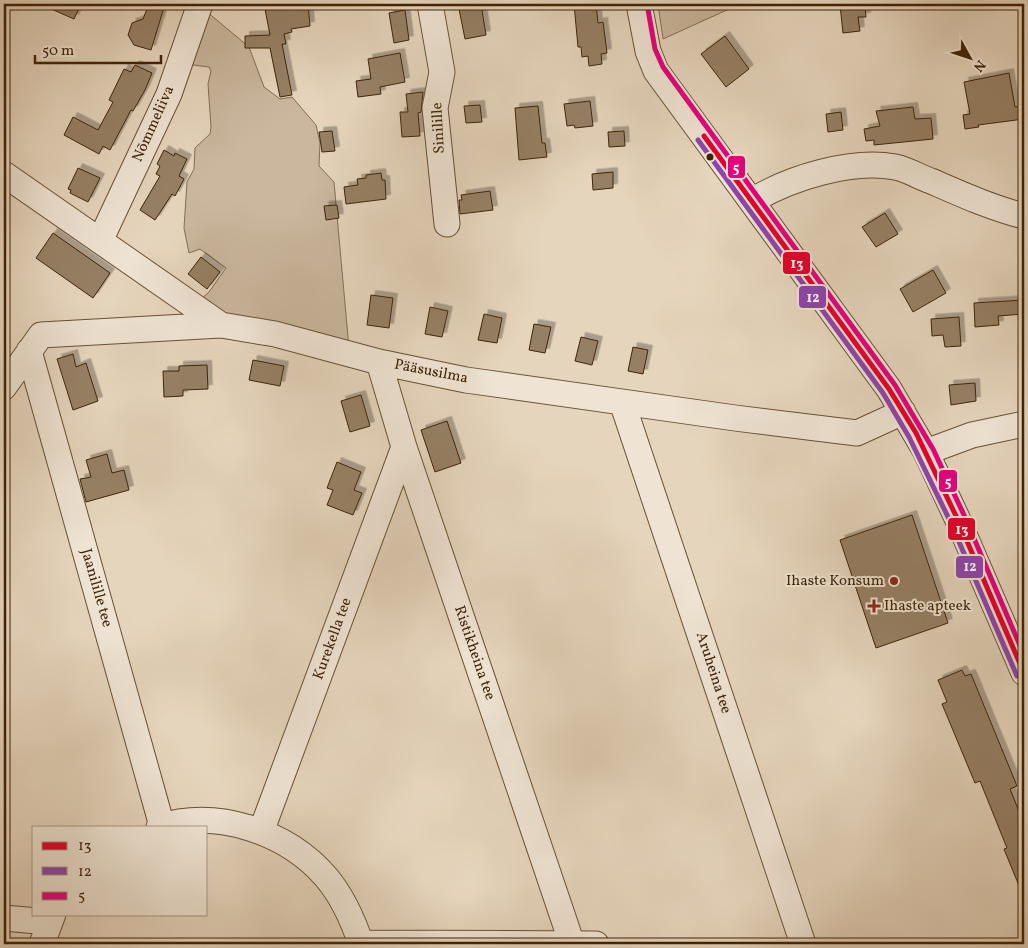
<svg xmlns="http://www.w3.org/2000/svg" width="1028" height="948" viewBox="0 0 1028 948" font-family="Vollkorn,serif">
<style>
.green{fill:#cab79e;stroke:#846d52}
.building{fill:#968065;stroke:#3f2306;filter:url(#shadow)}
.lines{fill:none;stroke-linecap:round;stroke-linejoin:round}
.minor-casing{stroke:#695034;stroke-width:27}
.minor{stroke:#efe4d4;stroke-width:25}
.bus-1-casing{stroke:#efe4d4;stroke-width:9}
.bus-2-casing{stroke:#efe4d4;stroke-width:9}
.bus-3-casing{stroke:#efe4d4;stroke-width:9}
.bus-1{stroke:#e4002b;stroke-width:5}
.bus-2{stroke:#8e44ad;stroke-width:5}
.bus-3{stroke:#e5007d;stroke-width:5}
.bus-dot{fill:#3f2306;stroke:#efe4d4;stroke-width:2}
.poi-dot{fill:#8f2418;stroke:#efe4d4;stroke-width:2}
.labels{text-anchor:middle;dominant-baseline:central;stroke-width:4;stroke-linejoin:round;paint-order:stroke}
.street-label{font-size:15px;fill:#3f2306;stroke:#efe4d4}
.poi-label{font-size:15px;fill:#3f2306;stroke:#efe4d4;text-anchor:end}
.line-badge{stroke:#efe4d4;stroke-width:2}
.badge-label{font-size:14px;text-anchor:middle;font-weight:bold;fill:#fff}
</style>
<defs>
<filter id="shadow"><feDropShadow dx="4.5" dy="-4.5" stdDeviation="0" flood-color="#0004"/></filter>
</defs>
<rect width="100%" height="100%" fill="#e6d5bd"/>
<filter id="stains"><feTurbulence type="fractalNoise" baseFrequency=".004" numOctaves="4"/><feColorMatrix values="0 0 0 0 .2 0 0 0 0 .09 0 0 0 0 .02 0 0 0 .5 -.17"/></filter>
<radialGradient id="worn" r=".72"><stop offset=".6" stop-color="#630" stop-opacity="0"/><stop offset="1" stop-color="#630" stop-opacity=".3"/></radialGradient>
<path class="green" d="M658,4H740L663,39Z
M200,6L249,47L264,87L280,99L292,97L316,125L320,143L319,166L334,182L349,348L221,316L199,301L209,292L226,268L200,249L189,253L184,228L187,182L194,169L195,148L210,134L211,127L208,84L211,71L209,67L178,63Z"/>
<path class="building" d="M40,4H81L74,19Z
M149,4H165L151,50L134,45L128,35L132,23L143,19Z
M264,4H308L310,26L291,29L292,32L284,34L286,44H282L292,95L280,97L270,48H245V36L270,35Z
M458,4H481L486,35L465,39Z
M574,4H596L598,23L603,22L607,53L601,54L602,64L589,66L588,56L582,57L581,47H578Z
M856,4H865L866,17H858L860,31L843,33L840,5Z
M405,10L409,40L394,43L389,13Z
M725,36L749,69L726,87L701,54Z
M400,53L405,82L380,87L381,94L358,97L356,81L371,79L368,59Z
M135,65L152,73L145,90L133,111L131,110L110,150L103,146L99,154L64,135L73,117L98,130L113,102L109,100L124,69L131,72Z
M1009,73L1015,107L1024,106V119L978,125L979,127L965,129L963,115L970,114L964,82Z
M423,92L421,112L418,113L420,136L402,137L400,112H408L406,94Z
M590,101L593,126L575,128L574,125L567,126L564,104Z
M480,105L482,122L466,123L464,106Z
M538,106L542,143H545L547,157L519,160L515,108Z
M913,107L915,119L931,118L933,139L874,145V140L866,141L864,129L880,126L876,111Z
M841,112L843,130L828,132L826,114Z
M332,131L335,151L322,152L319,132Z
M624,131L625,146L609,147L608,132Z
M164,150L174,156L175,153L187,159L179,176L184,179L175,196L172,194L155,220L140,210L160,176L156,174L160,166L157,164Z
M78,168L100,178L88,202L70,193L71,190L68,189Z
M613,172V188L593,190L592,174Z
M381,173L382,180H385L386,199L346,204L344,187L358,185L357,179L366,178V175Z
M490,191L493,210L460,214L459,200H462L461,195Z
M337,205L339,218L326,220L324,206Z
M885,213L898,234L876,247L862,227Z
M53,233L110,273L93,298L36,258Z
M201,257L220,272L207,289L188,274Z
M933,270L946,293L913,312L900,289Z
M371,295L393,298L389,328L367,325Z
M1024,300V314L998,316L999,325L975,327L974,303Z
M430,307L448,311L442,337L425,334Z
M484,314L502,318L497,343L478,340Z
M959,317L961,346L945,347L943,335L932,336L931,319Z
M534,324L551,327L545,353L529,350Z
M581,337L598,341L592,365L575,361Z
M633,347L648,350L643,374L628,371Z
M73,354L76,367L86,363L98,401L73,410L57,359Z
M253,360L284,366L280,386L249,380Z
M207,365L208,389L183,390V396L164,397L163,371H179V366Z
M975,383L976,401L951,405L949,385Z
M361,395L370,426L350,432L341,401Z
M447,421L461,463L435,472L421,430Z
M107,454L112,473L124,470L129,490L86,502L80,479L91,477L86,460Z
M337,462L361,472L354,490L362,493L353,515L327,505L333,490L327,488Z
M912,515L948,623L876,648L840,540Z
M962,670L965,676L971,674L1017,786L1010,789L1024,824V898L1004,849L1007,848L980,781L975,783L942,704L947,702L938,680Z"/>
<g class="lines">
<defs>
<path id="minor" d="M430,4L442,72L435,108L447,224
M639,4L648,51L656,71L889,389L926,452L957,518L1024,673
M4,174L221,325L275,334L379,362L466,380L735,418L857,433L903,412
M752,201C789,178 851,159 895,167C907,169 919,177 931,181C961,194 992,208 1024,216
M100,241L169,94L200,4
M29,351L162,826
M379,362L404,447L568,932L571,944
M4,387L41,335L221,325
M622,402L803,944
M926,452L972,435L1024,424
M159,827C217,808 287,832 326,877C343,897 353,920 361,944
M261,832L404,447
M4,918L49,922
M42,944L53,914
M366,944L369,943L596,944"/>
</defs>
<use href="#minor" class="minor-casing"/>
<use href="#minor" class="minor"/>
<defs>
<path id="bus-1" d="M704,136L889,389L916,433L957,518L1024,673"/>
<path id="bus-2" d="M698,140L883,393L909,437L950,521L1017,676"/>
<path id="bus-3" d="M647,4L655,49L663,67L895,385L933,449L964,515L1024,655"/>
</defs>
<use href="#bus-1" class="bus-1-casing"/>
<use href="#bus-2" class="bus-2-casing"/>
<use href="#bus-3" class="bus-3-casing"/>
<use href="#bus-1" class="bus-1"/>
<use href="#bus-2" class="bus-2"/>
<use href="#bus-3" class="bus-3"/>
</g>
<circle class="bus-dot" cx="710" cy="157" r="4.5"/>
<g class="poi-dot">
<circle cx="894" cy="581" r="5"/>
<path d="M871.5 598.5h5v5h5v5h-5v5h-5v-5h-5v-5h5z"/>
</g>
<g class="labels">
<g class="street-label">
<text transform="translate(154 124) rotate(-66)">Nõmmeliiva</text>
<text transform="translate(439 128) rotate(-93)">Sinilille</text>
<text transform="translate(431 372) rotate(11)">Pääsusilma</text>
<text transform="translate(96 588) rotate(74)">Jaanilille tee</text>
<text transform="translate(333 639) rotate(-70)">Kurekella tee</text>
<text transform="translate(474 653) rotate(71)">Ristikheina tee</text>
<text transform="translate(713 673) rotate(72)">Aruheina tee</text>
</g>
<g class="poi-label">
<text x="884" y="581">Ihaste Konsum</text>
<text x="884" y="606" text-anchor="start">Ihaste apteek</text>
</g>
</g>
<g class="line-badge">
<rect x="727" y="155" width="19" height="24" rx="5" fill="#e5007d"/>
<rect x="782" y="251" width="29" height="24" rx="5" fill="#e4002b"/>
<rect x="798" y="285" width="29" height="24" rx="5" fill="#8e44ad"/>
<rect x="938" y="469" width="20" height="24" rx="5" fill="#e5007d"/>
<rect x="947" y="517" width="29" height="24" rx="5" fill="#e4002b"/>
<rect x="955" y="555" width="29" height="24" rx="5" fill="#8e44ad"/>
</g>
<g class="badge-label">
<text x="736" y="172">5</text>
<text x="797" y="268">13</text>
<text x="813" y="302">12</text>
<text x="948" y="486">5</text>
<text x="962" y="534">13</text>
<text x="970" y="571">12</text>
</g>
<rect width="1028" height="948" fill="none" stroke="#e6d5bd" stroke-width="20"/>
<rect x="5" y="5" width="1018" height="938" fill="none" stroke="#3f2306" stroke-width="2.5"/>
<rect x="10" y="10" width="1008" height="928" fill="none" stroke="#3f2306"/>
<rect x="32" y="826" width="175" height="90" fill="#efe4d4" stroke="#a99782"/>
<rect x="42" y="842" width="25" height="8" fill="#e4002b" stroke="#a99782"/>
<text x="78" y="850" font-size="15" fill="#3f2306">13</text>
<rect x="42" y="867" width="25" height="8" fill="#8e44ad" stroke="#a99782"/>
<text x="78" y="876" font-size="15" fill="#3f2306">12</text>
<rect x="42" y="892" width="25" height="8" fill="#e5007d" stroke="#a99782"/>
<text x="78" y="900" font-size="15" fill="#3f2306">5</text>
<g transform="translate(970 58) rotate(130)" stroke="#efe4d4" stroke-width="4" paint-order="stroke">
<path d="M0-4L9 19L0 12L-9 19Z" fill="#3f2306"/>
<text y="-8" font-size="14" font-weight="bold" text-anchor="middle" fill="#3f2306">N</text>
</g>
<path d="M35 55v8h126v-8" fill="none" stroke="#3f2306" stroke-width="2.5"/>
<text x="42" y="55" font-size="15" fill="#3f2306" stroke="#efe4d4" stroke-width="4" paint-order="stroke">50 m</text>
<rect width="100%" height="100%" filter="url(#stains)"/>
<rect width="100%" height="100%" fill="url(#worn)"/>
</svg>
